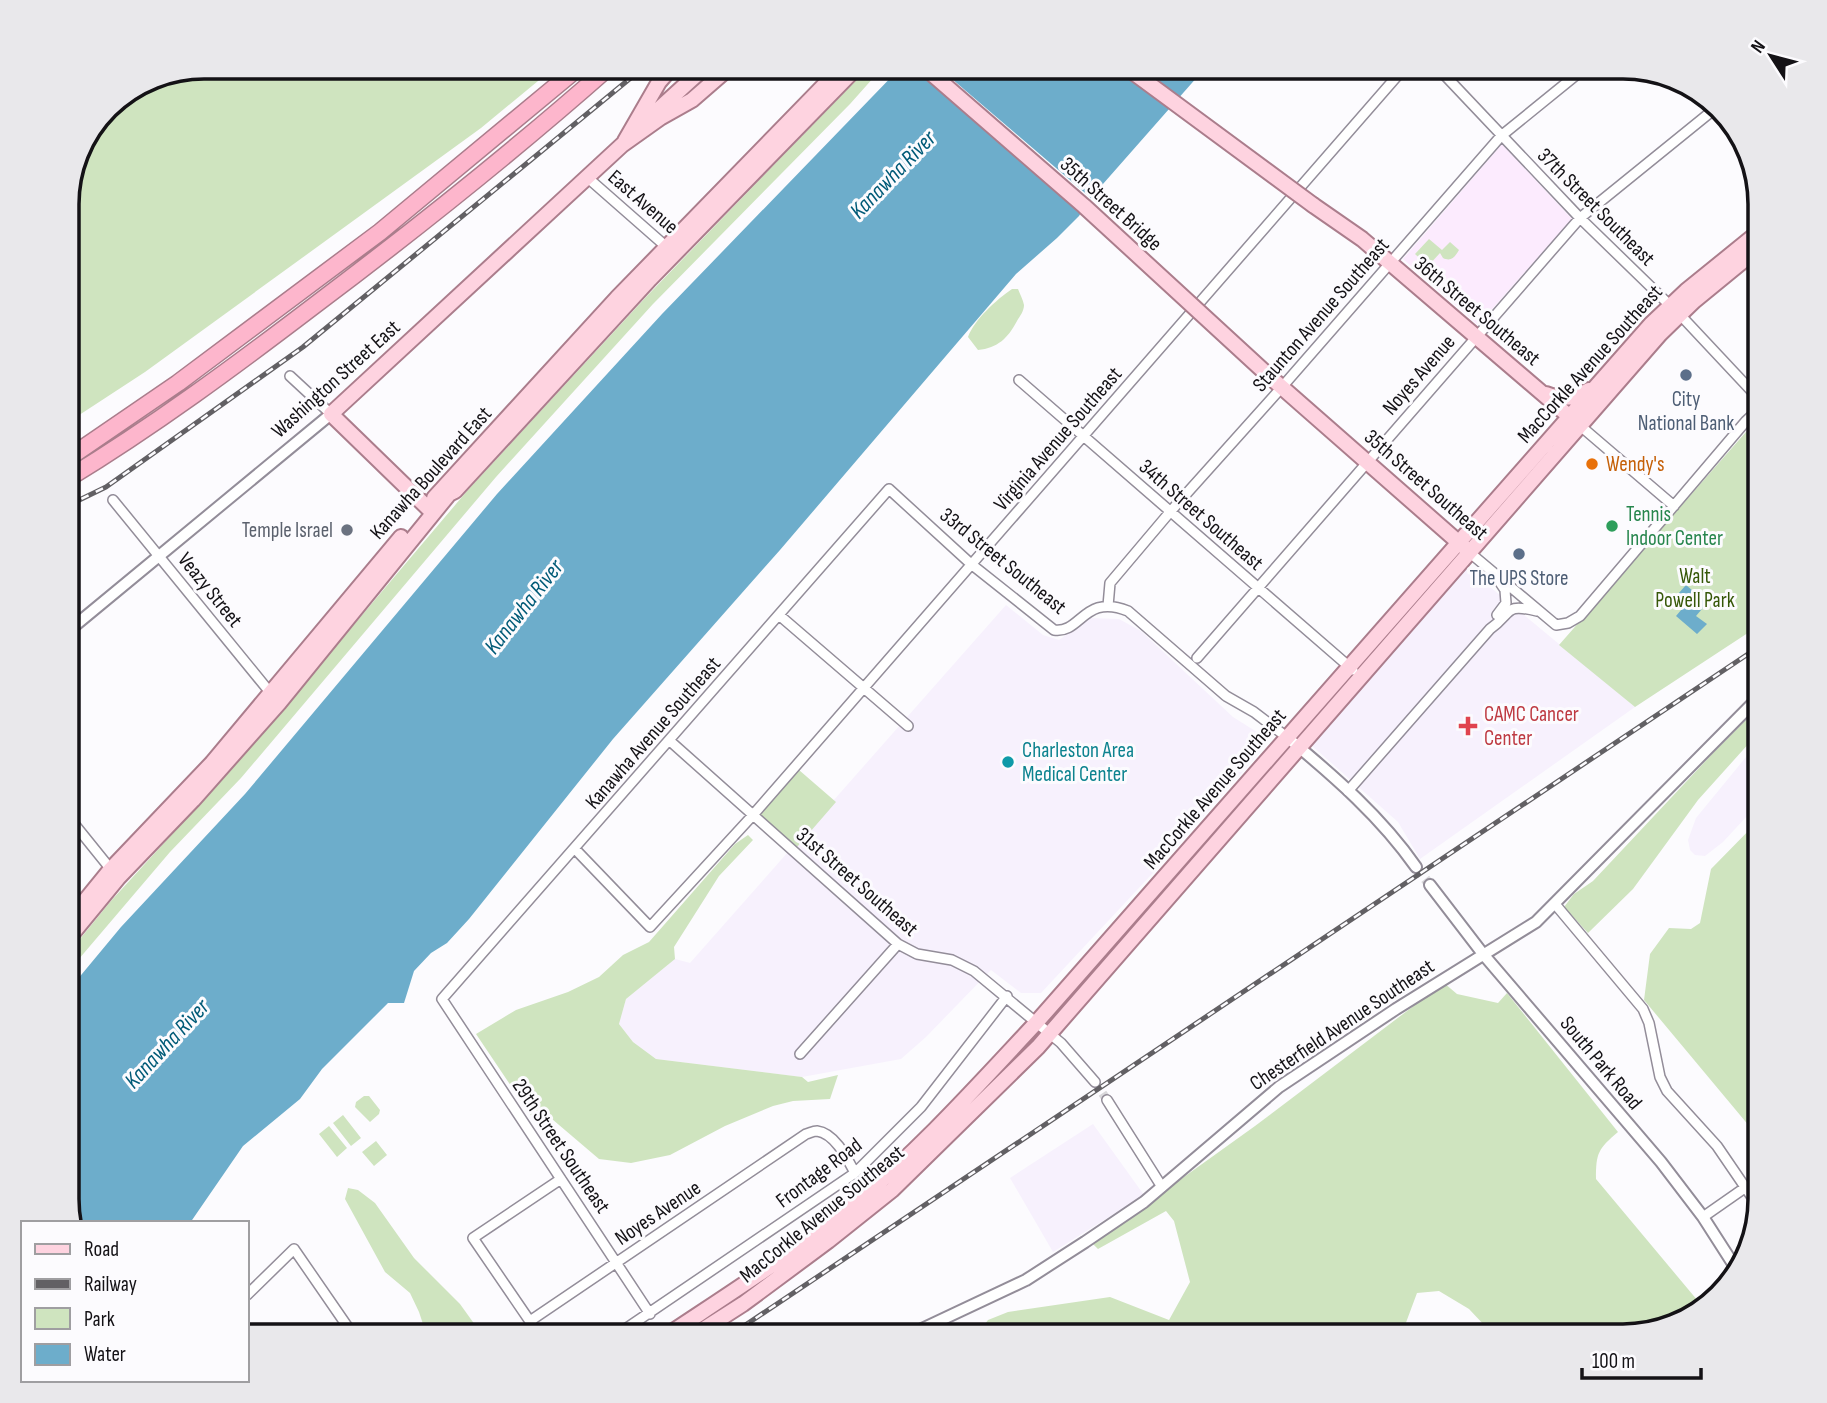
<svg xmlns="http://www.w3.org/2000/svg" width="1827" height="1403" viewBox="0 0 1827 1403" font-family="'Sofia Sans Condensed',sans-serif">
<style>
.built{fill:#f7f1fd}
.education{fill:#fcebfe}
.green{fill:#cfe4bf}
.water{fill:#6dadcb}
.pier{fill:#fcfbfe}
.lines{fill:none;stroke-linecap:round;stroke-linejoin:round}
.minor-tunnel{stroke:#d9d8db;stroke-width:9;stroke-dasharray:9 4.5;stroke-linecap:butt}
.tertiary-tunnel{stroke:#d9d8db;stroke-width:10;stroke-dasharray:10 5;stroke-linecap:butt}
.minor-casing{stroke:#938d99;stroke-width:12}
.tertiary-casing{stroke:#938d99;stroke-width:14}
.primary-casing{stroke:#ab7d8c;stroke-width:18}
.motorway-casing{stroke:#ab7d8c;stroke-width:19}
.minor{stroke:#fff;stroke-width:9}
.tertiary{stroke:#fff;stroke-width:10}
.primary{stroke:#fed3e0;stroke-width:14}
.motorway{stroke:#fdb6cc;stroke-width:16}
.rail-casing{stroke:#626064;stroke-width:5}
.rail{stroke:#fcfbfe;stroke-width:2.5;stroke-dasharray:8;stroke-linecap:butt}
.primary-bridge-casing{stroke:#ab7d8c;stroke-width:18;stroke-linecap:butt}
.primary-bridge{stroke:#fed3e0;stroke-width:14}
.service-dot{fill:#5c6f8a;stroke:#fcfbfe;stroke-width:2.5}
.food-dot{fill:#e8710a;stroke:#fcfbfe;stroke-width:2.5}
.leisure-dot{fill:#2e9e5b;stroke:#fcfbfe;stroke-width:2.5}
.worship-dot{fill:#6b7280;stroke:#fcfbfe;stroke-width:2.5}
.health-dot{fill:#e0444e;stroke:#fcfbfe;stroke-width:2.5}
.culture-dot{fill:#0f9aa8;stroke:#fcfbfe;stroke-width:2.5}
.labels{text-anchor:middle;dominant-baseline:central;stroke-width:6;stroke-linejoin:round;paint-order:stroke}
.street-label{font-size:21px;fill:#141216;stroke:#fcfbfe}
.service-label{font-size:21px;fill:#4e5e75;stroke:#fcfbfe}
.food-label{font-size:21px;fill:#c56008;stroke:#fcfbfe;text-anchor:start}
.leisure-label{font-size:21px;fill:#27864d;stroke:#fcfbfe;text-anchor:start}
.worship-label{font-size:21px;fill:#5b616d;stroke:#fcfbfe;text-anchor:end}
.park-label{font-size:21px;fill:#365708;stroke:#fcfbfe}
.health-label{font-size:21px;fill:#be3a42;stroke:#fcfbfe;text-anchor:start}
.culture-label{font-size:21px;fill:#0d838f;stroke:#fcfbfe;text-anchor:start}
.water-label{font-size:23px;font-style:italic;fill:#005a77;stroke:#fcfbfe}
.rim{fill:none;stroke:#141216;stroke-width:3.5}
</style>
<rect width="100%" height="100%" fill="#fcfbfe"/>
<path class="built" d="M1466,567L1635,707L1420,859L1398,822L1311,745Z
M1006,605L1043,635L1059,640L1089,618L1119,619L1141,631L1233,717L1268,739L1260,752L1164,861L1041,993H1021L991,970L926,1037L901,1059L802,1077L656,1059L633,1042L619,1024L626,999L675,959L690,963Z
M1760,740V802L1723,842L1705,856L1695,855L1690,850L1688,840L1696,818Z
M1093,1124L1144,1195L1053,1252L1010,1178Z"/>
<path class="education" d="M1502,144L1572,219L1478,325L1403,259Z"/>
<path class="green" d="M203,67H555L481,128L145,372L67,423V194L80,143L113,101L151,77Z
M869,67H883L850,104L653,304L496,477L241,778L170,852L67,973V955L110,902L230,771L467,491L646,297Z
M1429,239L1442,250L1450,242L1459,250C1455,257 1451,262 1443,258L1440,253L1428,266L1415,254Z
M1012,289H1018C1020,294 1023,300 1024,305C1024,311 1020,316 1017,321C1008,338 998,348 978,350L968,337C975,319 996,300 1012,289Z
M1760,416V625L1635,707L1559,645Z
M1760,706V731L1698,800L1633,889L1588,933L1564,907L1574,894L1593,881L1715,751Z
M799,770L836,802L797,847L760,815Z
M1760,819V1139L1644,1000L1650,954L1669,928L1691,929L1700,923L1711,869Z
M748,835L753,840L719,876L674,947L675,959L626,999L619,1024L633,1042L656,1059L802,1077L808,1082L838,1075L830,1099L793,1101L773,1106L725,1126L670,1155L631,1163L599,1159L552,1119L543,1115L532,1117L476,1034L516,1010L568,992L599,977L623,955L649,942L735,844Z
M1444,983L1457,994L1498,1003L1507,993L1618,1132C1598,1149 1596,1153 1596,1179L1703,1307L1684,1323L1624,1336H1488L1485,1326L1469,1309L1439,1291L1417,1293L1401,1336H976L988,1320L1008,1312L1110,1297L1169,1320L1190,1282L1174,1221L1166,1211L1098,1249L1092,1243L1255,1126Z
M364,1096H369L380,1110L379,1114L370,1122L355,1107L356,1102Z
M343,1115L361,1138L351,1146L333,1123Z
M329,1126L347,1148L337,1157L319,1134Z
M376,1141L387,1155L374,1166L362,1152Z
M348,1188L358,1190L375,1203L414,1258L460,1304L483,1336H427L419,1312L410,1293L385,1272L345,1199Z"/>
<path class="water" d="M901,67H1206L1088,201L1079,216L1057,238L1016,274L780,550L613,739L469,919L447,943L431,953L414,971L404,1003H388L322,1069L300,1099L243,1146L190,1223H71L67,1208V992L121,927L245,794L497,494L662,314Z
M1686,585L1707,603L1696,616L1707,624L1697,634L1676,616L1687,603L1678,594Z"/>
<path class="pier" d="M917,67H938L1091,198L1081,210Z"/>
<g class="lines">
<path class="minor-tunnel" d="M1095,1082L1107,1100"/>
<path class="tertiary-tunnel" d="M1416,867L1430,885"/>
<defs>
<path id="minor" d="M1437,67L1580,218L1685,320L1760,400
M588,178L670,250
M290,376L331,414
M1019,380L1353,670
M1577,423L1674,506
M113,500L273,696
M1469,552L1556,625L1568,623L1580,616L1746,421L1760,408
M1108,606L1110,583L1170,512L1282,387L1501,136L1586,67
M779,615L908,726
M1497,615L1506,603L1505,590L1499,581
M1197,658L1580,218L1717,107
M670,741L898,944L917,954L952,960L974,971L1061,1043L1095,1082
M1348,791L1490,629C1513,613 1503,603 1537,611
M67,815L113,872
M575,849L650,927L753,815L1405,67
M1555,904L1643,1009L1649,1023L1660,1077L1667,1091L1717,1146L1758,1206
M800,1054L898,944
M1107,1100L1162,1187
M1703,1217L1746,1187
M247,1295L294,1249L354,1336
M650,1314L442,999L889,489L971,564L1054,630C1081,634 1084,593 1128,611L1226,696L1254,712L1288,738
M530,1321L806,1134C810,1133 813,1131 817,1131C835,1133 848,1160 855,1173
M540,1336L473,1238L561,1179
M615,1336L855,1173L921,1107L1007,996"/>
<path id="tertiary" d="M67,632L331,414
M1288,738C1335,777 1381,817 1416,867
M1430,885L1483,954L1661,1162L1703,1217L1737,1270
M907,1336L1026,1280L1085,1242L1144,1202L1279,1087L1396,1009L1536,922L1760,696"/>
<path id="primary" d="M649,118L705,67
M625,141L659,82L672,67
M1313,205L1362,239L1570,417
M1269,376L1465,548
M1546,394C1562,400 1575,399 1589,390
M434,498L617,298L842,67
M433,513L331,414L622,145L660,118L692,100L730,67
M67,923L111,869L212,763L401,537
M67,940L118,878L193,800L279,703L449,494L455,491L650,279L857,67
M666,1336C729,1294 794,1253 854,1204C920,1150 977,1086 1036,1023L1651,324L1686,291L1760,231
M693,1336L743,1304L828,1241L892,1190L1038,1047L1660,334L1694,301L1760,247"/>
<path id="motorway" d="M67,459L178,383L380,232L579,67
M67,479C154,426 235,366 315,305C416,229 515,150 609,67"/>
</defs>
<use href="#minor" class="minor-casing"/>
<use href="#tertiary" class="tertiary-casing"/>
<use href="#primary" class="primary-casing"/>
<use href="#motorway" class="motorway-casing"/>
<use href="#minor" class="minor"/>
<use href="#tertiary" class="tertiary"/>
<use href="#primary" class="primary"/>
<use href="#motorway" class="motorway"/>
<defs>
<path id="rail" d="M67,506L106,487L303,347L644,67
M729,1336L1760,646"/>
</defs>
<use href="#rail" class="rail-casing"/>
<use href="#rail" class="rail"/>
<defs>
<path id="primary-bridge" d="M924,67L1084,206L1269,376
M1126,67L1313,205"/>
</defs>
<use href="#primary-bridge" class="primary-bridge-casing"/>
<use href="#primary-bridge" class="primary-bridge"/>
</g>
<g class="service-dot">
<circle cx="1686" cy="375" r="7"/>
<circle cx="1519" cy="554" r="7"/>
</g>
<circle class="food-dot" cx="1592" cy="464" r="7"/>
<circle class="leisure-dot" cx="1612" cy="526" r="7"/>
<circle class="worship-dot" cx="347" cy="530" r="7"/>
<path class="health-dot" d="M1464.5 715.5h7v7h7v7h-7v7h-7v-7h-7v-7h7z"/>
<circle class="culture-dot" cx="1008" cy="762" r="7"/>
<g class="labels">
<g class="street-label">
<text transform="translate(643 202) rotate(41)">East Avenue</text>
<text transform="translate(1111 204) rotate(42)">35th Street Bridge</text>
<text transform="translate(1596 207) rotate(45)">37th Street Southeast</text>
<text transform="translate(1477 311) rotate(40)">36th Street Southeast</text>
<text transform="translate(1321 315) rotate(-49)">Staunton Avenue Southeast</text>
<text transform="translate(1590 364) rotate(-48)">MacCorkle Avenue Southeast</text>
<text transform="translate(1419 375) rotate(-49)">Noyes Avenue</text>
<text transform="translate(336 379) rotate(-42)">Washington Street East</text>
<text transform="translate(1058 439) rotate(-49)">Virginia Avenue Southeast</text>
<text transform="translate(431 473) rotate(-48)">Kanawha Boulevard East</text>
<text transform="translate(1426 485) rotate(41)">35th Street Southeast</text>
<text transform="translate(1201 515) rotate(41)">34th Street Southeast</text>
<text transform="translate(1003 561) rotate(39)">33rd Street Southeast</text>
<text transform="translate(210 590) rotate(51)">Veazy Street</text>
<text transform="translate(653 733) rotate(-49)">Kanawha Avenue Southeast</text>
<text transform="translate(1215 789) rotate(-49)">MacCorkle Avenue Southeast</text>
<text transform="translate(857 882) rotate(41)">31st Street Southeast</text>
<text transform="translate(1342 1025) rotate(-34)">Chesterfield Avenue Southeast</text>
<text transform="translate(1601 1063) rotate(50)">South Park Road</text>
<text transform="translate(561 1146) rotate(56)">29th Street Southeast</text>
<text transform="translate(819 1173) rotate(-37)">Frontage Road</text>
<text transform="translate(658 1213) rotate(-34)">Noyes Avenue</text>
<text transform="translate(822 1214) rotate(-39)">MacCorkle Avenue Southeast</text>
</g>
<g class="service-label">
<text x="1686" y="399">City<tspan x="1686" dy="24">National Bank</tspan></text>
<text x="1519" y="578">The UPS Store</text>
</g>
<g class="food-label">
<text x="1606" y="464">Wendy's</text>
</g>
<g class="leisure-label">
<text x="1626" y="514">Tennis<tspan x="1626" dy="24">Indoor Center</tspan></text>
</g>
<g class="worship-label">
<text x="333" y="530">Temple Israel</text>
</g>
<g class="park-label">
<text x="1695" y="576">Walt<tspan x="1695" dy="24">Powell Park</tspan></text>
</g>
<g class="health-label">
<text x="1484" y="714">CAMC Cancer<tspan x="1484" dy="24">Center</tspan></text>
</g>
<g class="culture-label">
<text x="1022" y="750">Charleston Area<tspan x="1022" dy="24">Medical Center</tspan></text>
</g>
<g class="water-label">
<text transform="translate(893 175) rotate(-46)">Kanawha River</text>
<text transform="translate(524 607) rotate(-52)">Kanawha River</text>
<text transform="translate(167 1044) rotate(-47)">Kanawha River</text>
</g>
</g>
<path d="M0 0H1827V1403H0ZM204 79H1623A125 125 0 0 1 1748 204V1199A125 125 0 0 1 1623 1324H204A125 125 0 0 1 79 1199V204A125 125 0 0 1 204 79Z" fill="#e9e8eb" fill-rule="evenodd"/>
<path class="rim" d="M204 79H1623A125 125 0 0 1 1748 204V1199A125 125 0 0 1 1623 1324H204A125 125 0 0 1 79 1199V204A125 125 0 0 1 204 79Z"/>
<rect x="21" y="1221" width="228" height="161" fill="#fcfbfe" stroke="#9f9ea1" stroke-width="2"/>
<rect x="35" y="1244" width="35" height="10" fill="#fed3e0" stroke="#9f9ea1" stroke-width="2"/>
<text x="84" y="1256" font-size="21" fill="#141216">Road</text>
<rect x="35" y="1279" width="35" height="10" fill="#626064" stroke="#9f9ea1" stroke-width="2"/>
<text x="84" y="1291" font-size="21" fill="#141216">Railway</text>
<rect x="35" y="1308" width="35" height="21" fill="#cfe4bf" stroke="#9f9ea1" stroke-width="2"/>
<text x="84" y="1326" font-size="21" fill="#141216">Park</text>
<rect x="35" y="1344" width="35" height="21" fill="#6dadcb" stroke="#9f9ea1" stroke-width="2"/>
<text x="84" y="1361" font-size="21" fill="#141216">Water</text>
<g transform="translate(1771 56) rotate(306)" stroke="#fcfbfe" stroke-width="5" paint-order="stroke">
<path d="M0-5L12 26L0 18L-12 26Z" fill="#141216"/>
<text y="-10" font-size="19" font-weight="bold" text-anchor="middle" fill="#141216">N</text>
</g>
<path d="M1582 1368v10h119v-10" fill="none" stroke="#141216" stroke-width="3.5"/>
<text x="1592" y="1368" font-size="21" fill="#141216" stroke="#fcfbfe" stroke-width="5" paint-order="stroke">100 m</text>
</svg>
